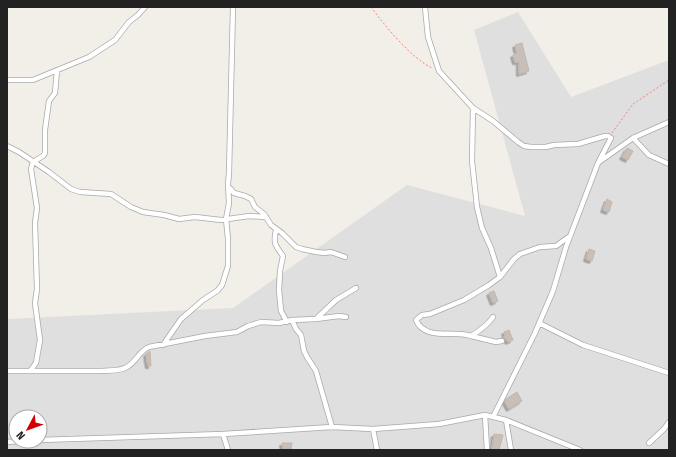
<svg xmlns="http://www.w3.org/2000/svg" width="676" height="457" viewBox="0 0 676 457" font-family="'Fira Sans Condensed',sans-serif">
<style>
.residential{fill:#e0dfdf;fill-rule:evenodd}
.building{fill:#c7bfb8;stroke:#c4b6ab;filter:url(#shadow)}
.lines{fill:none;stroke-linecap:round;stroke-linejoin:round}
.minor-casing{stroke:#a9a9a9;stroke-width:6}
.path{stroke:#fa8072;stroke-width:1;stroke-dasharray:2 2;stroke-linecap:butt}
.minor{stroke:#fff;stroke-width:4.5}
</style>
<defs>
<filter id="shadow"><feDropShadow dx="-2.5" dy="2.5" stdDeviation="0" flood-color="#0004"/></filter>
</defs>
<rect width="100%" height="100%" fill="#f2efe9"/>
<path class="residential" d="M518,12L571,97L669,60V450H7V319L233,308L407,185L525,216L474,30ZM16,417H40V441H16Z"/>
<path class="building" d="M522,43L529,71L519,74V62H515L513,55L517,53L515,45Z
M627,148L633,151L628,160L622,157Z
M607,199L612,202L609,212L603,210Z
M589,249L595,251L592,261L586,259Z
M494,291L498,301L493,303L489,293Z
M509,330L513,340L508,342L506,339L503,337L505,335L504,332Z
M150,351L151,366H148L146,354Z
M517,392L522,401L509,409L505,402L506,399Z
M494,434L503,435L499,450H491L493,444Z
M282,443H292L291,449H283Z"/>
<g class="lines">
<defs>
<path id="minor" d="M425,7L428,37L439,71L473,108L493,121L518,142L524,146L531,147H546L554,145L578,144L605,136H608L611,138L598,163L566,247L553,291L535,333L493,417
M7,80H33L89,57L115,40L129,22L138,15L145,7
M473,108L472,161L477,207L482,228L491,248L500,277
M633,138L649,155L669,164
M7,146L19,152L49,172L71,189L80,192L111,194L131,207L143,212L164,215L179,219L195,217L221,220L249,216L266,217
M599,162L633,138L669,122
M228,186L234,193L245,196L251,199L255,207L264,214L271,225L282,233L296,247L302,249L316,252L325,253L331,252L345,257
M276,230C273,243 275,245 283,256L280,271L279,290L281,311L287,322
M493,317C488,325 479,331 471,336C453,330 425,341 416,320L422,315L430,314L464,300L489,285L500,277L514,259L520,254L540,247L556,246L570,236
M316,319L339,316L346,317
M292,320L296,329L301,335L304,351L307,357L316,371L332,427
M539,323L583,345L669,373
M471,336L496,342L502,341
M163,345L181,319L203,300L217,291L222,285L228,266V239L226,219L229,203L228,184L229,173L233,7
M7,371C37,371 67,371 97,371C106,370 119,372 127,367C136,362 139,351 149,347L205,336L237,332L248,326L261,322L279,323L292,320L316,319L336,300L356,288
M30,371L36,363L40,340L35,303L37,289L35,223L37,208L31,169L33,162L43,156L45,153V130L49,101L55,93L57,70
M485,415L487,450
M506,420L511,450
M373,429L377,450
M223,434L228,450
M40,440L223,434L332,427L373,429L439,424L485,415L506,420L580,450
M7,442L21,441
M649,443L664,429L669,422"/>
</defs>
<use href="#minor" class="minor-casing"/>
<path class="path" d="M371,7C385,26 411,58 432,68
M612,133L633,104L669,80"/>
<use href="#minor" class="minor"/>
</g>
<rect width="676" height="457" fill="none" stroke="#222222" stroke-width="16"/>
<g transform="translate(28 429) rotate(229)"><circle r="19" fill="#ffffff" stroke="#a7a7a7"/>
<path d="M0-3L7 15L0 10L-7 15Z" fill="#d40000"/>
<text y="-6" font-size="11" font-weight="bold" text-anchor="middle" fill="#222222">N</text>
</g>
</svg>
